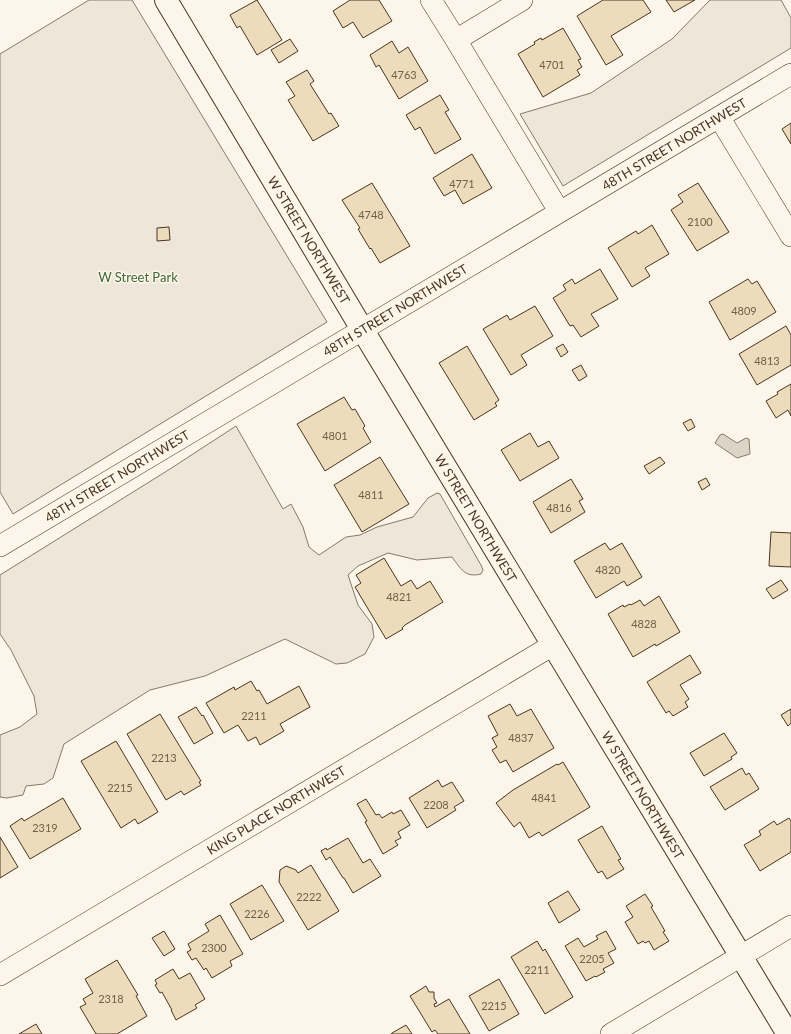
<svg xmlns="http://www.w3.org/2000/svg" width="791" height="1034" viewBox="0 0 791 1034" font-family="Lato,sans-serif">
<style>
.green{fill:#ede6d9;stroke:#887966}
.water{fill:#dcd4c6;stroke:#887966}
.building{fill:#ecdcbc;stroke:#4a3520}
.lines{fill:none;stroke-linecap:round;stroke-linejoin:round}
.street-casing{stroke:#4a3520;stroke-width:22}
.secondary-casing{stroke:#4a3520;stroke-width:24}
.street{stroke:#fbf6e9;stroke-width:21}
.secondary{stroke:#fbf6e9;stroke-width:22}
.labels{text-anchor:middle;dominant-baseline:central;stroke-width:3;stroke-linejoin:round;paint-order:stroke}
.number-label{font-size:11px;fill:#725f47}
.street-label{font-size:13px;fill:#4a3520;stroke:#fbf6e9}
.park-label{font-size:13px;fill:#436837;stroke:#fbf6e9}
</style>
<rect width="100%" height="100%" fill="#fbf6e9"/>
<path class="green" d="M89,0H132L327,322L13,514L0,492V54Z
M710,0H781L791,18V48L563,186L520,114L591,93L672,39Z
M236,426L283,509L291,504L303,527L309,547L319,555L346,537L360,535L377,527L413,517L428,498L437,493L440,494L481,565L483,570L481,574C465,578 461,569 452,557L417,560L388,553L358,566L348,575L358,605L372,624L374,637L365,654L347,663L336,664L285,639L205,676L150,690L64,744L53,778L44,784L26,786L23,795L7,798L0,797V735L20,727L37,714L34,696L11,650L0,634V575L170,469Z"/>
<path class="water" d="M723,434L737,443L746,438L749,439L750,454L737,458L715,443L720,435Z"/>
<path class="building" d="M257,0L282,40L257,55L240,26L237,28L230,15Z
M350,0H379L392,21L363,38L353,22L343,28L333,11Z
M603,0H643L651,12L611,36L623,55L606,65L577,16Z
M666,0H695L674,12Z
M563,28L581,59L578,60L582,67L577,70L580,75L543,97L518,54L535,44L534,42L541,38L542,40Z
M290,39L298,51L279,63L271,50Z
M392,41L399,53L408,47L428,81L399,99L379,65L376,67L370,55Z
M307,70L314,81L310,84L329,114L331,113L339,126L313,141L288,100L295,96L286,82Z
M440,95L449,110L445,112L461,139L435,154L420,127L415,130L406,115Z
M791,123V144L782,129Z
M472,154L492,188L463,204L455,190L444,196L433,178Z
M372,183L410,246L380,263L371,248L370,249L358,229L360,228L342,200Z
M698,183L729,232L697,251L671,210L683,202L678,195Z
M652,225L669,254L645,268L650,276L632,287L608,248L636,231L638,234Z
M169,227L170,240L157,241V228Z
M600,269L618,299L591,314L599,326L581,337L573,325L570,326L553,298L566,290L563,285L572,279L575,284Z
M748,279L752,284L757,281L776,312L730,340L709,302Z
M535,306L553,336L521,355L527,365L511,375L483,329L507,315L510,320Z
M786,326L791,335V365L757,385L739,354Z
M563,344L568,352L561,357L556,348Z
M467,346L499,400L495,403L497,406L474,420L439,363Z
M581,365L587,376L579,381L572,370Z
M791,384V416L788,410L776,418L766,401L778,394L777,392Z
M344,397L352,410L355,409L365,426L363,428L371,442L325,471L297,424Z
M691,419L695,427L688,431L683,423Z
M530,433L538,447L549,441L559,458L520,481L501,450Z
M380,457L409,504L362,532L334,485Z
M660,457L665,463L649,474L644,466Z
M706,478L710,485L702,490L698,482Z
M571,479L583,499L579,501L585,512L551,533L533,502Z
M771,532L791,533V567L769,566Z
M605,543L610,550L622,543L642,577L627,586L624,581L596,598L574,561Z
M384,558L401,586L411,580L417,589L430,581L443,602L405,625L402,628L403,629L386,639L355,587L361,583L356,575Z
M781,580L788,590L773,599L766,589Z
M659,596L680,632L656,646L655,644L633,657L608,614L623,605L624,607L630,604L631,605L640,600L644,606Z
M690,655L701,673L680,685L689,699L685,702L688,707L673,716L669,711L666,713L647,682Z
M251,681L257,691L259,690L267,704L299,686L310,707L280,724L284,731L260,745L256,737L248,741L238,725L224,733L206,703L234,687L235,690Z
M510,704L517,716L531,709L554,748L513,772L506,760L500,763L492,750L497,747L492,738L498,735L488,716Z
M196,707L202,716L203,715L213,733L194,744L178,717Z
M791,709V723L788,726L781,715Z
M160,714L201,781L199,782L201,785L184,795L181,791L166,800L127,734Z
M724,733L737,753L731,757L732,759L704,776L690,753Z
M116,741L158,812L138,824L135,819L121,828L81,761Z
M563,762L590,807L542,836L539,832L529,838L520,822L514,827L496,803L513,790L557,764L558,765Z
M742,768L746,775L749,773L759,789L725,810L710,787Z
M438,780L442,787L452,782L464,801L454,807L456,810L427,828L409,798Z
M63,798L81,829L30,859L10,826L22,818L24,821Z
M366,799L376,815L379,814L382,818L392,812L393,814L401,810L410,825L398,832L401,838L395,841L398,845L383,854L365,822L367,821L357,804Z
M789,818L791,821V852L760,871L744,845L761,835L759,831L774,821L777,825Z
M602,826L621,859L618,860L624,869L607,879L602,871L598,873L578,840Z
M0,837L18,867L0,878Z
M348,838L363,863L370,859L381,876L353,893L344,878H343L330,857L326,860L321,851L326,848L327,850Z
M311,865L339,911L308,930L279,882L280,870L286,866L296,870L298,873Z
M262,885L284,921L251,940L230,904Z
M568,891L580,910L559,923L548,903Z
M645,894L653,906L651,907L665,931L663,932L669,941L654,950L649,941L645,943L643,941L638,944L625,922L633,917L626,906Z
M220,915L243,954L230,961L232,966L212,978L206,968L204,970L196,958L192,960L187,952L191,950L188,944L209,931L205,924Z
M164,931L175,949L164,956L152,938Z
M606,931L616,949L608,953L614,963L603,969L605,972L596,977L595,976L586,981L565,946L578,938L584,947L598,939L596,936Z
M537,941L543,951L545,949L573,997L545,1014L511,957Z
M117,960L138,995L136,996L147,1016L117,1034H96L80,1007L86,1004L83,999L93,993L85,979Z
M173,969L179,979L190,973L205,999L195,1005L197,1008L176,1020L171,1010H172L163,994L162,992L160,993L155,985L157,984L155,980Z
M499,979L519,1014L489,1031L469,996Z
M426,986L429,992H434V998L437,1003L434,1004L435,1007L449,999L470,1034H438L435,1030L432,1032L410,996Z
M36,1024L42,1034H19Z
M406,1025L412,1034H391L392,1033Z"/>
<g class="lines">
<defs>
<path id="street" d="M431,0L456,40L522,0
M456,40L559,211
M719,117L791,236
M0,546L791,74
M0,975L553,645
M611,1034L791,926"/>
<path id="secondary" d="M166,0L362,329L788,1034"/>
</defs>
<use href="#street" class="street-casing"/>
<use href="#secondary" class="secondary-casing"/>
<use href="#street" class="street"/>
<use href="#secondary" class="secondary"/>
</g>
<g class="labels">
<g class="number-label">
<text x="552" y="64">4701</text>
<text x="404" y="74">4763</text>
<text x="462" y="183">4771</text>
<text x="371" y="214">4748</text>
<text x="700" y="221">2100</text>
<text x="744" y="310">4809</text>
<text x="767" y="360">4813</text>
<text x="335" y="435">4801</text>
<text x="371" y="494">4811</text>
<text x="559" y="507">4816</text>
<text x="608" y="569">4820</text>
<text x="399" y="596">4821</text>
<text x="644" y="623">4828</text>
<text x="254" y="715">2211</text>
<text x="521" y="737">4837</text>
<text x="164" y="757">2213</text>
<text x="120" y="787">2215</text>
<text x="544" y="797">4841</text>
<text x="436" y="804">2208</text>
<text x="45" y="827">2319</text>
<text x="309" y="896">2222</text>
<text x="257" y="913">2226</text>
<text x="214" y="947">2300</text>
<text x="592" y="958">2205</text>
<text x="537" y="969">2211</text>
<text x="111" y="998">2318</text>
<text x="494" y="1005">2215</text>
</g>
<g class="street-label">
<text transform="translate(674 144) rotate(-31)">48TH STREET NORTHWEST</text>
<text transform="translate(309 240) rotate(59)">W STREET NORTHWEST</text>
<text transform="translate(395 310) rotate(-31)">48TH STREET NORTHWEST</text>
<text transform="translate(117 476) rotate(-31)">48TH STREET NORTHWEST</text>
<text transform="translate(476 518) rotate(59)">W STREET NORTHWEST</text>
<text transform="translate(643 795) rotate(59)">W STREET NORTHWEST</text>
<text transform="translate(276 810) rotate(-31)">KING PLACE NORTHWEST</text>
</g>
<g class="park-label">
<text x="138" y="277">W Street Park</text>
</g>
</g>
</svg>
